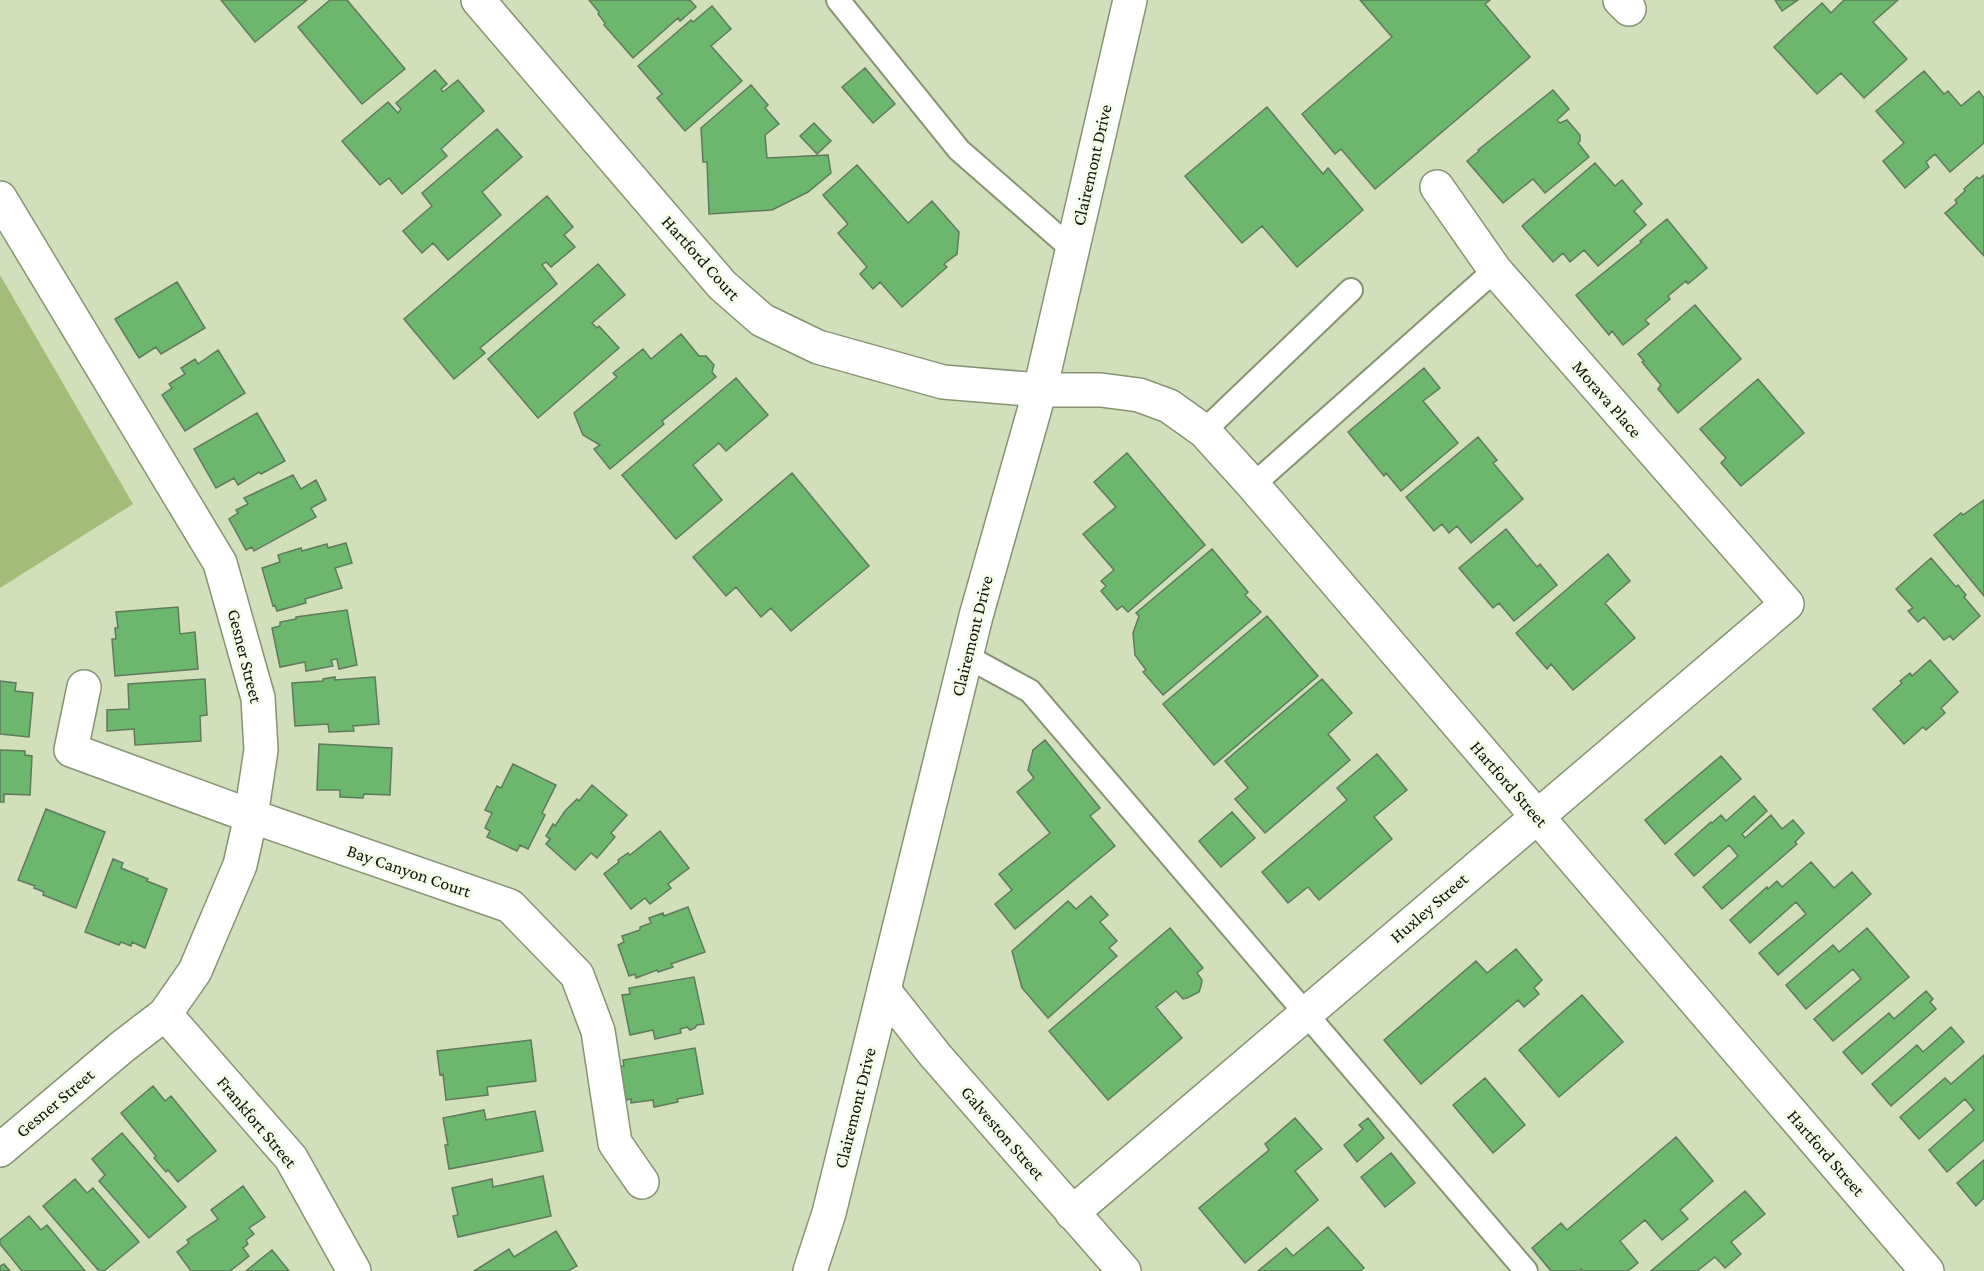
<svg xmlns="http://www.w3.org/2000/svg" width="1984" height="1271" viewBox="0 0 1984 1271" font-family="'Crimson Pro',serif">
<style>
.green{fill:#a4bc79}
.building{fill:#6cb66e;stroke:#5f7a5f;stroke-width:1.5}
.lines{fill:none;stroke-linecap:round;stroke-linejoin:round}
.service-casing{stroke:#869371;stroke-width:26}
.minor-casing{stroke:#869371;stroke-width:36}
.tertiary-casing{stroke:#869371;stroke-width:36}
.primary-casing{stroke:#869371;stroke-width:36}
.service{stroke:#fff;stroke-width:22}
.minor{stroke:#fff;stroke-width:33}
.tertiary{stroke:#fff;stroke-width:33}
.primary{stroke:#fff;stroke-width:33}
.labels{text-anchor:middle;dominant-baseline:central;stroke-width:6;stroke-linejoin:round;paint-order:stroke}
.street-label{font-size:18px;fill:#0e1306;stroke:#f5fdea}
</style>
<rect width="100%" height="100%" fill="#d1dfba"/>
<path class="green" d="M0,275L133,504L0,588Z"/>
<path class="building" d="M221,0H307L255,42Z
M330,0H347L405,69L362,104L298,27Z
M589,0H690L696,7L680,21L678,18L633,58L604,25L605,23L598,14L599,12Z
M1360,0H1490L1485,4L1530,57L1375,189L1341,149L1335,154L1302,114L1392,37Z
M1775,0H1798L1782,11Z
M1844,0H1898L1873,22L1907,59L1864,98L1841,73L1817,94L1774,47L1822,3L1831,13Z
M712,6L731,29L711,46L742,81L685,131L657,98L662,94L638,66L691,20L693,22Z
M865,68L895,104L873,123L842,87Z
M435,70L447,84L441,89L443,92L458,80L484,111L441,149L447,156L402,194L389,178L380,185L342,141L388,102L398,113L401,109L396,103Z
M1924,71L1944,94L1948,91L1961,106L1979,91L1984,98V143L1950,172L1935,154L1926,162L1929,167L1905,188L1883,161L1904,143L1876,111Z
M751,85L768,105L765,108L779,124L765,135L767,158L828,155L831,173L808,192L772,210L709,214L707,162H703L701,128Z
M1553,90L1569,109L1557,120L1560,123L1567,120L1580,135V141L1578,143L1589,157L1545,193L1533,179L1503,203L1467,161L1479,151L1478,150Z
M1267,107L1323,174L1328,168L1363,210L1297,267L1262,226L1242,243L1185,176Z
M814,123L831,141L817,154L800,136Z
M497,129L522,157L482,192L501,215L448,260L433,243L422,253L403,231L432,206L422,193Z
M1595,163L1615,186L1622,180L1642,204L1634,211L1646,225L1598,266L1584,250L1570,262L1563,253L1553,262L1522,226Z
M857,165L908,223L932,201L959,232L957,254L944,264L947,267L902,307L880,282L873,289L860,274L867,267L838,233L848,224L823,195Z
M1984,175V256L1945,213L1957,203L1955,200L1965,191L1964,189L1977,177L1979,179Z
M547,196L573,227L564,235L575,247L551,267L546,262L542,265L557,284L480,348L485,353L454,379L404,319Z
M1667,219L1707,268L1688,284L1686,281L1668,296L1670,299L1645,320L1649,324L1623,345L1612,331L1609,335L1576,295L1642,242L1640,241Z
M598,264L625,295L592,323L597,328L599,326L619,348L538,418L488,359Z
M177,282L205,328L161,354L156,347L139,358L115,319Z
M1695,305L1741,359L1678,413L1658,389L1661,385L1642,362L1644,361L1638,354Z
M681,334L699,356H706L714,365L712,372L716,377L662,421L664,424L610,469L594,449L600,445L583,435L574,413L617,377L613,373L643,349L651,359Z
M218,350L245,393L185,431L162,395L172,388L169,384L185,374L181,368L195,359L198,364Z
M1424,368L1440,388L1423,401L1458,443L1401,491L1386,473L1384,476L1348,432Z
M736,378L768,415L726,451L719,443L693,465L722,500L676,539L622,475Z
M1758,379L1804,433L1741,486L1721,463L1726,458L1700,429Z
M257,413L285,461L261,474L259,472L238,485L234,478L216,488L194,449Z
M1478,437L1497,460L1493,463L1523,499L1471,543L1457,526L1449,533L1442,524L1434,531L1406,497Z
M1127,453L1205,545L1128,612L1122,606L1117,610L1101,591L1106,586L1101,581L1114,570L1083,534L1116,507L1094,482Z
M792,473L869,566L791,631L771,608L761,617L736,587L726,596L693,557Z
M293,475L301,489L316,480L326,500L311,508L316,517L254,551L252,547L246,550L229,519L238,513L236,510L248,504L244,498Z
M1984,500V596L1934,535L1961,513L1963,515Z
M1506,529L1537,567L1540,564L1557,585L1514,621L1499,603L1493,608L1459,568Z
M346,543L352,563L335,568L342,588L305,599L306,603L277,611L275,605L273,606L262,568L280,562L278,555L301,548L302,551L327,544L328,548Z
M1212,549L1248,592L1245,595L1261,612L1163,695L1143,672L1146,670L1135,655L1133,633L1139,616L1136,613Z
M1608,554L1630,581L1605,603L1635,638L1573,690L1551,664L1547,669L1516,633Z
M1931,558L1956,587L1958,585L1966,595L1964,597L1980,616L1953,640L1950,636L1944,640L1924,617L1918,622L1908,611L1913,608L1896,589Z
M178,607L180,634L195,632L198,669L115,676L112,639H116L115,628H118L116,612Z
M347,610L357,665L339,669L337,659L331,660L333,666L306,671L305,662L280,667L272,628L280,626V622L296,619V617Z
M1267,616L1318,676L1214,765L1163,704Z
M1930,660L1958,692L1941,708L1945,713L1926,730L1923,727L1904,744L1873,709L1902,683L1900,681L1910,673L1912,676Z
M335,677V680L375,677L379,724L353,726L354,731L329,732L328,724L295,726L292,683L323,681V679Z
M205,679L207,715L200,716L201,741L135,745L134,729L107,731V710L129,709L128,684Z
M1322,679L1352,713L1328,734L1350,760L1265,833L1235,799L1248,788L1225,761Z
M0,681L16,683L15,691L33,693L29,737L0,734Z
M1045,740L1100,808L1090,816L1115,846L1015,929L995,904L1012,890L999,874L1050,833L1017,792L1034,778L1028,770L1033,750Z
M319,744L392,748L390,795L364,794L363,798L340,797V790H317Z
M0,750L25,751V755L32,756L30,795L4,794V802H0Z
M1377,754L1407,790L1374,817L1392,839L1319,900L1308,887L1288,903L1262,872L1347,800L1337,788Z
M1721,756L1741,779L1665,844L1645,820Z
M513,764L556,785L542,813L545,815L528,849L520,845L517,851L487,837L490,831L485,828L492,813L485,810L497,786L501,788Z
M592,785L627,815L611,833L615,837L597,858L591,853L575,870L546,844L550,839L546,836L553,824L555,826L565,811L577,799L579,801Z
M1754,796L1767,811L1742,834L1745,838L1771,815L1782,829L1793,820L1804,833L1795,842L1797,844L1722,909L1703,887L1738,856L1729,845L1694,876L1675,854L1711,822L1712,823L1721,815L1726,821Z
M46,809L105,832L76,908L43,895L44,892L34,888L35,886L18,880Z
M1232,812L1255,838L1221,867L1199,841Z
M660,831L689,868L668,884L671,888L650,904L645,898L631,909L604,874L619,862L618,860L628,853L630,855Z
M113,859L123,863L121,868L148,879L147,881L167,889L145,948L132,942L131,946L121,942L119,945L85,932Z
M1811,862L1834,888L1852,872L1871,894L1778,975L1759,953L1806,914L1796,902L1750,943L1730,920L1767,887L1768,889L1777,881L1782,887Z
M1091,896L1108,915L1100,922L1117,941L1109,948L1117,956L1048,1018L1022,988L1012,951L1068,901L1076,909Z
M688,907L705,952L671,964L673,967L658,972L657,970L636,978L635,974L629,976L618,945L624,942L622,936L640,930V927L651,923L649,918L663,913L664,916Z
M1170,928L1203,968L1197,973L1202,980L1201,986L1199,992L1187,998L1183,999L1176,991L1156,1007L1182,1038L1108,1100L1049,1031Z
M1867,928L1909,977L1833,1041L1814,1019L1861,979L1853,969L1806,1009L1786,985L1833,945L1839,952Z
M1516,949L1542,980L1534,988L1539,994L1524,1007L1518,1000L1421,1084L1384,1040L1476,961L1487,973Z
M694,977L704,1024L697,1025L695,1028L690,1030L687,1027L680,1029L681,1033L655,1039L653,1030L630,1035L622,995L630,994L629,988Z
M1926,991L1933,999L1930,1002L1936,1009L1862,1074L1843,1052L1889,1013L1894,1019Z
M1582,995L1623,1042L1559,1097L1519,1050Z
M1951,1027L1964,1042L1891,1106L1872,1084L1917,1045L1923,1052Z
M531,1040L536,1081L487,1087L488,1095L446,1100L443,1074L440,1075L437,1051Z
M695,1048L703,1094L677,1099L678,1102L654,1107L653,1100L631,1103V1099L626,1100L620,1066H624L623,1060Z
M1984,1055V1140L1947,1172L1929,1150L1974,1110L1965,1099L1919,1139L1900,1117L1945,1078L1951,1084Z
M1485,1078L1525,1125L1493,1153L1453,1105Z
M153,1086L165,1101L171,1096L216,1151L178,1182L168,1170L166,1172L154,1158L156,1156L121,1113Z
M484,1110L486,1120L535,1111L543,1151L449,1169L445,1145H448L443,1118Z
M1295,1118L1322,1149L1295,1171L1318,1200L1245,1263L1199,1208L1269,1150L1265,1144Z
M1368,1118L1384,1138L1357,1162L1344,1145L1363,1129L1359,1125Z
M122,1133L186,1207L149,1238L99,1181L105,1175L92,1159Z
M1676,1137L1713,1181L1680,1210L1688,1219L1662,1240L1645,1220L1620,1241L1638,1263L1628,1271H1583L1581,1269L1579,1271H1551L1532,1248L1561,1223L1567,1230Z
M1391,1153L1415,1183L1385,1207L1361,1177Z
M1984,1160V1198L1976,1206L1957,1183Z
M543,1176L551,1216L458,1237L453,1216L458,1215L452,1188L492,1179L493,1187Z
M75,1179L87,1193L93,1188L139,1242L104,1271H99L43,1206Z
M243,1186L265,1217L249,1228L254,1234L246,1240L248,1244L243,1248L249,1256L230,1271H191L177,1252L189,1243L187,1240L218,1219L211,1210Z
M1745,1191L1765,1214L1731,1242L1741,1254L1725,1268L1715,1257L1697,1271H1651Z
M29,1216L41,1230L47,1225L85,1271H22L0,1244V1240Z
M1328,1227L1364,1268L1360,1271H1258L1286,1248L1293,1256Z
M556,1231L577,1266L568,1271H474L509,1249L514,1257Z
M272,1250L289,1271H246Z
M4,1264L10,1271H0V1266Z"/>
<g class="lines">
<defs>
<path id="service" d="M838,0L959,150L1072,249
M1204,431L1351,290
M1253,485L1495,270
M966,656L1030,691L1526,1271"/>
<path id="minor" d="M478,0L722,285L762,320L818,347L943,382L1040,390H1101L1139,395L1169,406L1204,431L1253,485L1927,1271
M1620,0L1629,9
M84,687L71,750L251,816L510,906L577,975L598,1031L615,1143L642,1182
M885,992L935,1055L1124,1271
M165,1014L291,1158L354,1271
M1072,1213L1787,604L1495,270L1437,187"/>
<path id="tertiary" d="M0,198L220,563L258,698L261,750L251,816L240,865L195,971L165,1014L122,1047L0,1150"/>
<path id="primary" d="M810,1271L829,1213L976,616L1040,390L1130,0"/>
</defs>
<use href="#service" class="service-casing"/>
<use href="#minor" class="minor-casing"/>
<use href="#tertiary" class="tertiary-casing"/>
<use href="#primary" class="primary-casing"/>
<use href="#service" class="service"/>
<use href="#minor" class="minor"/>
<use href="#tertiary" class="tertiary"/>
<use href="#primary" class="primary"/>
</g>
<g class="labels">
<g class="street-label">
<text transform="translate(1092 165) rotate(-77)">Clairemont Drive</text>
<text transform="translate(701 258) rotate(48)">Hartford Court</text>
<text transform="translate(1607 399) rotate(49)">Morava Place</text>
<text transform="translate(972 636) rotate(-76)">Clairemont Drive</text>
<text transform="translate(245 656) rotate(76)">Gesner Street</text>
<text transform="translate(1509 784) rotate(49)">Hartford Street</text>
<text transform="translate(409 871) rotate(19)">Bay Canyon Court</text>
<text transform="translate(1429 908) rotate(-41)">Huxley Street</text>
<text transform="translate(55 1103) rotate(-40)">Gesner Street</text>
<text transform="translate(855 1108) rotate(-76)">Clairemont Drive</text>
<text transform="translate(257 1122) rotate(50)">Frankfort Street</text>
<text transform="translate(1003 1133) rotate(49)">Galveston Street</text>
<text transform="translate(1826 1153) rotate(49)">Hartford Street</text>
</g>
</g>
</svg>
